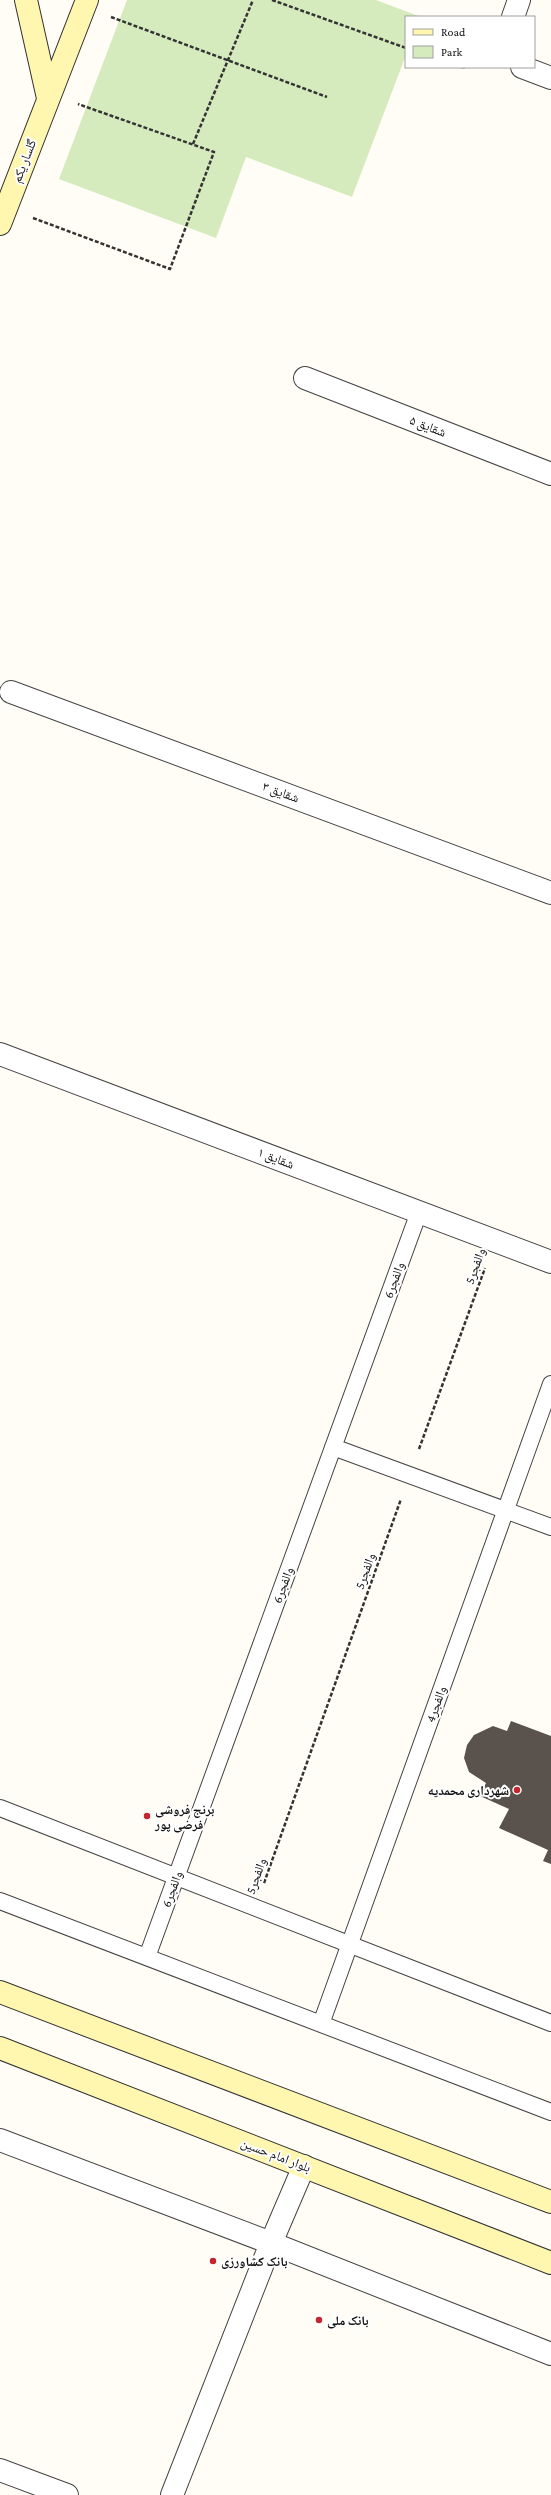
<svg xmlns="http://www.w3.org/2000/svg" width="551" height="2495" viewBox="0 0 551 2495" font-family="'Crimson Pro','Noto Naskh Arabic',serif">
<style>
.green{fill:#d5ebbd}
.building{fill:#5a524d}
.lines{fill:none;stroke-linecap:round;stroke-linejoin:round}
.lane-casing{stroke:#444;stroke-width:18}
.street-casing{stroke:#444;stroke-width:24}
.secondary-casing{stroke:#333;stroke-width:24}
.path{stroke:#333;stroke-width:2.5;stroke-dasharray:4 2;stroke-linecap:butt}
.lane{stroke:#fff;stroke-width:16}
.street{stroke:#fff;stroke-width:22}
.secondary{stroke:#fff6b0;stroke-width:22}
.poi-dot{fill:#c4262e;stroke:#fff;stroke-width:1.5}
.labels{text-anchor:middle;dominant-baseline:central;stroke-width:4;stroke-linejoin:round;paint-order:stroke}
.street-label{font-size:13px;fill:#111;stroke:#fff}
.poi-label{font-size:13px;font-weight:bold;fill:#111;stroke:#fff;text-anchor:start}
</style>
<rect width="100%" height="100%" fill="#fffdf5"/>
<path class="green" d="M127,0H376L421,17H406V55L352,197L246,157L216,238L59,179Z"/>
<path class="building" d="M511,1721L551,1736V1864L543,1861L548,1850L499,1828L509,1809L480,1796L486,1783L469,1772L464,1758L467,1745L474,1735L493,1726L507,1731Z"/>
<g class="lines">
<defs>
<path id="lane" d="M333,1447L551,1527
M0,1808L551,2023
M0,1901L551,2112
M147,1957L419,1212
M321,2024L551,1384"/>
<path id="street" d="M513,17L519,0
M522,67L551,78
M305,378L551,474
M11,692L551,893
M0,1054L551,1262
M0,2140L271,2243L551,2354
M0,2470L67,2495
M172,2495L271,2243L304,2166"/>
<path id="secondary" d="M26,0L48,98
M0,224L87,0
M0,1992L551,2202
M0,2048L551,2263"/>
</defs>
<use href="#lane" class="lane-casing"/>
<use href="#street" class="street-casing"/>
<use href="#secondary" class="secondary-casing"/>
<path class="path" d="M272,0L406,48
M111,17L327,97
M461,67H466
M193,144L253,0
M33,218L170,269L214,152L78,104
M419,1449L485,1268
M264,1883L401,1499"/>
<use href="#lane" class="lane"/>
<use href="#street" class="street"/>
<use href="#secondary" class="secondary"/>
</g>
<g class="poi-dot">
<circle cx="517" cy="1790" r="4"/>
<circle cx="147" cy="1816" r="4"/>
<circle cx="213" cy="2261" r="4"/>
<circle cx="319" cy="2320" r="4"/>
</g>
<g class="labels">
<g class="street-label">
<text transform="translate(24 161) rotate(-69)">گلسار یکم</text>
<text transform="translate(428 426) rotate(21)">شقایق ۵</text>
<text transform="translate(281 792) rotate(20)">شقایق ۳</text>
<text transform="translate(276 1158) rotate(21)">شقایق ۱</text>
<text transform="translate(475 1266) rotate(-70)">والفجر5</text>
<text transform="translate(394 1280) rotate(-70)">والفجر6</text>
<text transform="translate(365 1571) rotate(-70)">والفجر5</text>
<text transform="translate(283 1585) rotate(-70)">والفجر6</text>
<text transform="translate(436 1704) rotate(-70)">والفجر4</text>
<text transform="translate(256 1876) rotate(-70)">والفجر5</text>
<text transform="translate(172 1889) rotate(-70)">والفجر6</text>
<text transform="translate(276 2155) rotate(21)">بلوار امام حسین</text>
</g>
<g class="poi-label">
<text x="509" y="1790" text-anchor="end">شهرداری محمدیه</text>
<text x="155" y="1809">برنج فروشی<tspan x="155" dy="15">فرضی پور</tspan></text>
<text x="221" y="2261">بانک کشاورزی</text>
<text x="327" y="2320">بانک ملی</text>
</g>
</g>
<rect x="405" y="16" width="130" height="52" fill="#ffffff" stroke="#a0a0a0"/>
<rect x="413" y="29" width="20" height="6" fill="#fff6b0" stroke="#a0a0a0"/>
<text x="441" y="36" font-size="12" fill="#111111">Road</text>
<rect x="413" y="46" width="20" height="12" fill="#d5ebbd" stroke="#a0a0a0"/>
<text x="441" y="56" font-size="12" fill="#111111">Park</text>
</svg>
